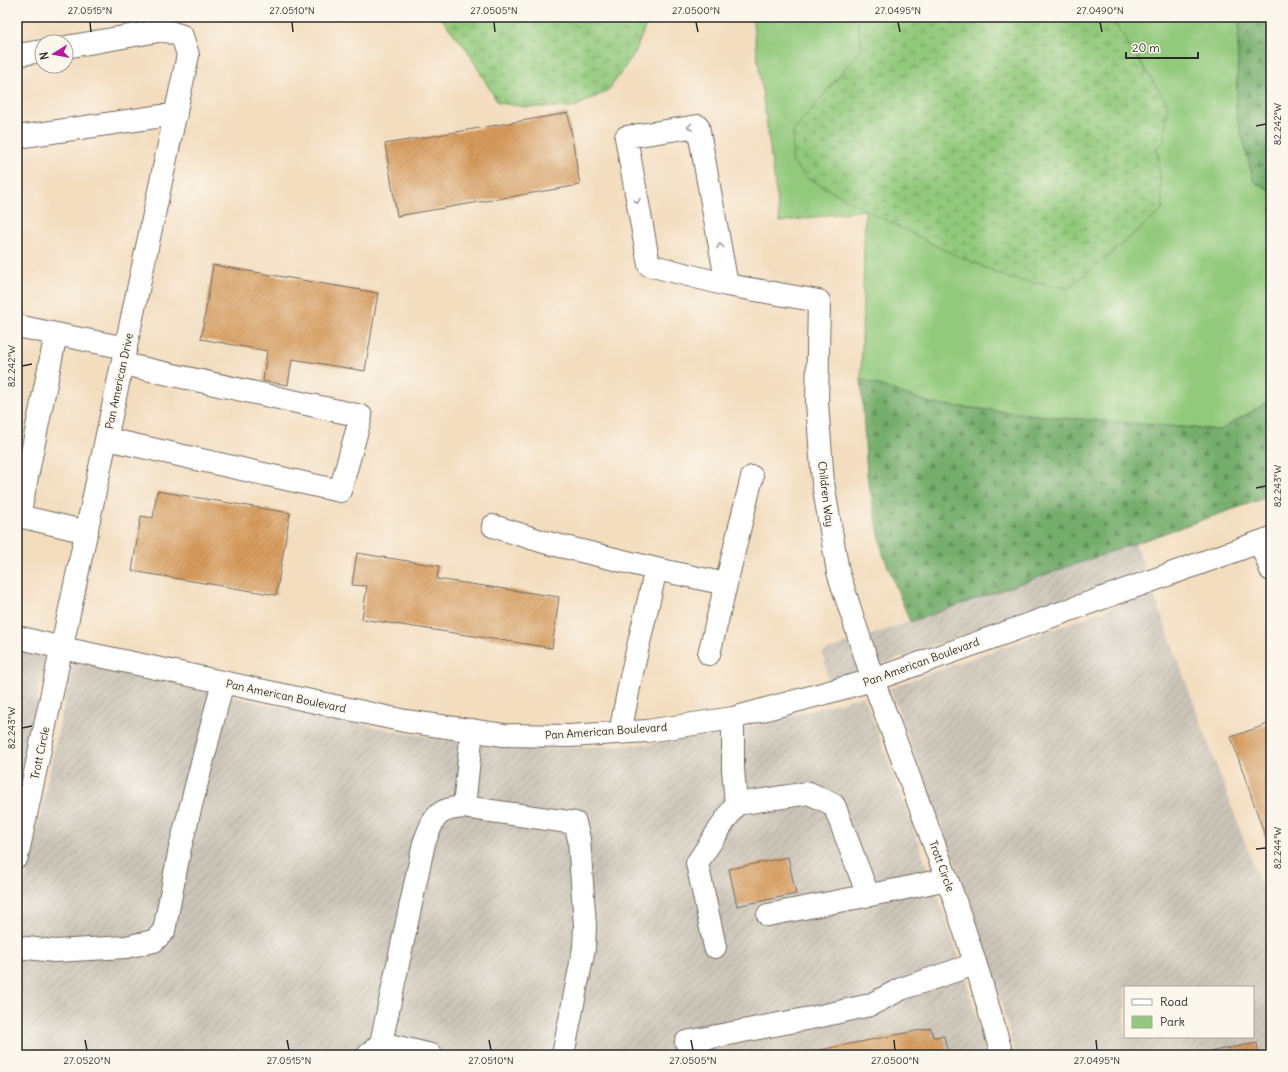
<svg xmlns="http://www.w3.org/2000/svg" width="1288" height="1072" viewBox="0 0 1288 1072" font-family="Delius,sans-serif">
<style>
.industrial{fill:url(#industrial-furrows);fill-rule:evenodd}
.green{fill:#92c97c;stroke:#5e7a54}
.forest{fill:url(#forest-firs);stroke:#506c4c}
.wetland{fill:url(#wetland-marsh);stroke:#5e7a54}
.building{fill:url(#building-hatch)}
.lines{fill:none;stroke-linecap:round;stroke-linejoin:round}
.minor-casing{stroke:#71695f;stroke-width:24}
.minor{stroke:#fff;stroke-width:22}
.oneway{stroke:#a0a0a0}
.ticks{fill:none;stroke:#2b2b2b;stroke-width:1.5}
.labels{text-anchor:middle;dominant-baseline:central;stroke-width:4;stroke-linejoin:round;paint-order:stroke}
.street-label{font-size:11px;fill:#2b2b2b;stroke:#fbf7ec}
.neatline{fill:none;stroke:#2b2b2b;stroke-width:1.5}
.ticks-label{font-size:10px;text-anchor:middle;fill:#2b2b2b}
</style>
<defs>
<pattern id="industrial-furrows" width="10" height="10" patternUnits="userSpaceOnUse"><rect width="10" height="10" fill="#cac3b8"/><path d="M-1 1l2-2M0 10L10 0M9 11l2-2" fill="none" stroke="#aea89e"/></pattern>
<pattern id="forest-firs" width="22" height="20" patternUnits="userSpaceOnUse"><rect width="22" height="20" fill="#75ad6c"/><path d="M5 1l3.5 6h-7zM16 11l3.5 6h-7z" fill="#608d59"/></pattern>
<pattern id="wetland-marsh" width="20" height="14" patternUnits="userSpaceOnUse"><rect width="20" height="14" fill="#92c97c"/><path d="M1 5h8M5 5V1M11 12h8M15 12V8" fill="none" stroke="#77a366"/></pattern>
<pattern id="building-hatch" width="6" height="6" patternUnits="userSpaceOnUse"><rect width="6" height="6" fill="#d89b5b"/><path d="M-1 1l2-2M0 6l6-6M5 7l2-2" fill="none" stroke="#af7f4b"/></pattern>
</defs>
<rect width="100%" height="100%" fill="#fbf7ec"/>
<filter id="ink" filterUnits="userSpaceOnUse"><feTurbulence type="fractalNoise" baseFrequency=".025" numOctaves="2"/><feDisplacementMap in="SourceGraphic" scale="8" xChannelSelector="R" yChannelSelector="G"/><feConvolveMatrix kernelMatrix="1 2 1 2 8 2 1 2 1" color-interpolation-filters="sRGB"/></filter>
<filter id="wash" filterUnits="userSpaceOnUse"><feTurbulence type="fractalNoise" baseFrequency=".012" numOctaves="4" result="noise"/><feDisplacementMap in="SourceGraphic" scale="16" xChannelSelector="R" yChannelSelector="G"/><feGaussianBlur stdDeviation="0.9" result="paint"/><feColorMatrix in="noise" values="0 0 0 0 0 0 0 0 0 0 0 0 0 0 0 0 0 1.4 0 .05"/><feComposite in="paint" operator="in"/></filter>
<g filter="url(#wash)">
<rect width="100%" height="100%" fill="#f3ddbf"/>
<path class="industrial" d="M1135,543L1145,569L869,669L828,680L823,652Z
M1153,593L1271,913V1055H1016L992,971L967,894L890,688ZM1125,987H1253V1037H1125Z
M17,650L46,657L17,792Z
M73,663L402,733L501,747L568,748L649,744L735,731L864,696L940,902L966,979L987,1055H17V922Z"/>
<path class="green" d="M752,17H857L862,48L793,132L1068,288L1106,258L1163,209L1157,147L1168,104L1114,22V17H1239L1236,113L1254,182L1271,190V400L1220,430L1065,418L934,404L861,379L865,210L780,222Z"/>
<path class="forest" d="M1239,17H1271V190L1254,182L1236,113Z
M861,379L934,404L1065,418L1220,430L1271,400V496L910,622L883,554L867,475Z"/>
<path class="wetland" d="M440,17H649L635,53L608,91L574,107H527L498,103L467,50Z
M857,17H1114V22L1168,104L1164,142L1157,147L1163,209L1106,258L1068,288L1014,280L944,250L866,210L807,178L792,162L793,132L862,48Z"/>
<g id="blocks">
<path class="building" d="M568,113L580,185L397,216L385,144Z
M213,265L378,293L365,371L292,359L288,385L263,381L267,351L201,339Z
M157,491L290,513L276,595L132,571L141,516L153,518Z
M357,553L439,566L437,579L559,597L552,648L362,619L367,586L352,585Z
M1271,723V853L1231,737Z
M788,857L796,894L737,906L729,869Z
M931,1028L933,1037L944,1036L948,1055H794Z
M1257,1043L1259,1055H1197V1054Z"/>
</g>
</g>
<g filter="url(#ink)">
<use href="#blocks" fill-opacity="0" stroke="#71695f" stroke-width="1"/>
<g class="lines">
<defs>
<path id="minor" d="M17,55L42,51
M17,137L176,114
M727,285L698,126L626,137L649,265L727,285L819,301L817,403L823,483L838,572L873,680L954,898L979,975L1002,1055
M17,326L56,334
M107,439L340,491L361,416L123,364
M493,526L544,542L656,569L631,677L620,733
M87,532L19,516L56,334L126,348
M1260,542L1271,570
M656,569L726,584
M17,637L62,648L405,721L504,735L569,736L647,731L733,718L873,680L1271,538
M709,654L752,477
M736,804L809,793L834,805L868,895
M464,807L472,730
M17,857L188,55L182,36L164,30L66,47
M768,915L901,889L947,879
M17,947L55,951L126,947L154,941L164,931L180,848L223,682
M715,947L697,863L736,804L733,769V718
M686,1042L821,1016L870,1005L901,989L975,964
M368,1055L381,1043
M431,1055L381,1043L424,843C434,818 435,809 464,807L575,823L579,839L585,926L584,948L563,1055"/>
</defs>
<use href="#minor" class="minor-casing"/>
<use href="#minor" class="minor"/>
</g>
<defs><path id="oneway-chevron" d="M-2-3.5L2.5 0L-2 3.5" fill="none" stroke-width="1.6" stroke-linecap="round" stroke-linejoin="round"/></defs>
<g class="oneway">
<use href="#oneway-chevron" transform="translate(690 127) rotate(172)"/>
<use href="#oneway-chevron" transform="translate(637 201) rotate(80)"/>
<use href="#oneway-chevron" transform="translate(720 246) rotate(-100)"/>
</g>
</g>
<path class="ticks" d="M90,22L91,32M292,22L293,32M494,22L495,32M696,22L698,32M898,22L900,32M1100,22L1102,32M1256,126L1266,124M22,366L32,364M1256,488L1266,486M22,728L32,726M1256,849L1266,848M85,1040L87,1050M287,1040L289,1050M489,1040L491,1050M691,1040L693,1050M894,1040L895,1050M1096,1040L1097,1050"/>
<g class="labels">
<g class="street-label">
<text transform="translate(119 381) rotate(-78)">Pan American Drive</text>
<text transform="translate(826 494) rotate(83)">Children Way</text>
<text transform="translate(921 662) rotate(-20)">Pan American Boulevard</text>
<text transform="translate(286 696) rotate(12)">Pan American Boulevard</text>
<text transform="translate(606 731) rotate(-4)">Pan American Boulevard</text>
<text transform="translate(40 753) rotate(-78)">Trott Circle</text>
<text transform="translate(942 866) rotate(70)">Trott Circle</text>
</g>
</g>
<rect width="1288" height="1072" fill="none" stroke="#fbf7ec" stroke-width="44"/>
<rect x="1124" y="986" width="130" height="52" fill="#fbf7ec" stroke="#a8a59f"/>
<rect x="1132" y="999" width="20" height="6" fill="#ffffff" stroke="#a8a59f"/>
<text x="1160" y="1006" font-size="12" fill="#2b2b2b">Road</text>
<rect x="1132" y="1016" width="20" height="12" fill="#92c97c" stroke="#a8a59f"/>
<text x="1160" y="1026" font-size="12" fill="#2b2b2b">Park</text>
<g transform="translate(54 54) rotate(259)"><circle r="19" fill="#fbf7ec" stroke="#a8a59f"/>
<path d="M0-3L7 15L0 10L-7 15Z" fill="#b5179e"/>
<text y="-6" font-size="11" font-weight="bold" text-anchor="middle" fill="#2b2b2b">N</text>
</g>
<path d="M1126 52v6h72v-6" fill="none" stroke="#2b2b2b" stroke-width="2"/>
<text x="1132" y="52" font-size="12" fill="#2b2b2b" stroke="#fbf7ec" stroke-width="3" paint-order="stroke">20 m</text>
<rect x="22" y="22" width="1244" height="1028" class="neatline"/>
<g class="ticks-label">
<text x="90" y="14">27.0515°N</text>
<text x="292" y="14">27.0510°N</text>
<text x="494" y="14">27.0505°N</text>
<text x="696" y="14">27.0500°N</text>
<text x="898" y="14">27.0495°N</text>
<text x="1100" y="14">27.0490°N</text>
<text transform="translate(1277 124) rotate(-90)" y="4">82.242°W</text>
<text transform="translate(11 366) rotate(-90)" y="4">82.242°W</text>
<text transform="translate(1277 486) rotate(-90)" y="4">82.243°W</text>
<text transform="translate(11 728) rotate(-90)" y="4">82.243°W</text>
<text transform="translate(1277 848) rotate(-90)" y="4">82.244°W</text>
<text x="87" y="1064">27.0520°N</text>
<text x="289" y="1064">27.0515°N</text>
<text x="491" y="1064">27.0510°N</text>
<text x="693" y="1064">27.0505°N</text>
<text x="895" y="1064">27.0500°N</text>
<text x="1097" y="1064">27.0495°N</text>
</g>
</svg>
